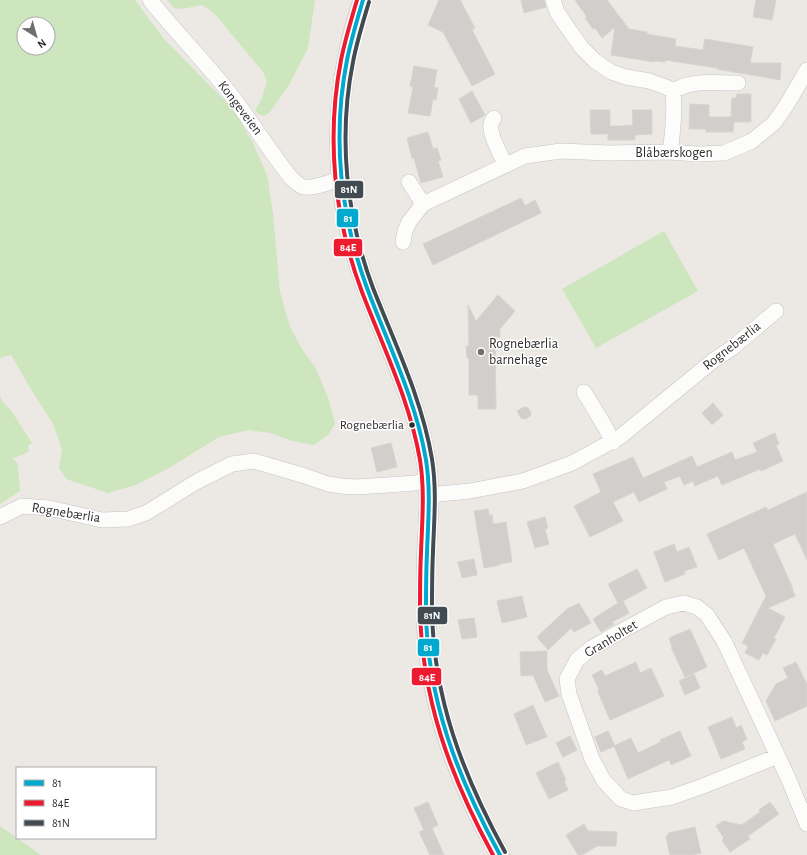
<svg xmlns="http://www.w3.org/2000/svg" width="807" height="855" viewBox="0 0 807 855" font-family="'Alegreya Sans',sans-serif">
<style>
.green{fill:#cee6be;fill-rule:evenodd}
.building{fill:#d1cecb;stroke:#d7d4d0}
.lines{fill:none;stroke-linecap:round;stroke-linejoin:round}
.minor-casing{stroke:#c5c4c5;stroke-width:16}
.major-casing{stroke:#c6c5c4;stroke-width:20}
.minor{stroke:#fcfcfb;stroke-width:15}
.major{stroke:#e8e4d6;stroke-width:19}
.bus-1-casing{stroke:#fff;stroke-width:7}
.bus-2-casing{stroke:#fff;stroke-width:7}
.bus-3-casing{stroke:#fff;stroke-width:7}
.bus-1{stroke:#00a9ce;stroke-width:4}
.bus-2{stroke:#ed1b2f;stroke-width:4}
.bus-3{stroke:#424a52;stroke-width:4}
.poi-dot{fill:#706f6e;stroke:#fff;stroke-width:1.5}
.bus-dot{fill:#2e2e2e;stroke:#fff;stroke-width:1.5}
.labels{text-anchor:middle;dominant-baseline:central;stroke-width:3;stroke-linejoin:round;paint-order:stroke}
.bus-label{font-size:13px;fill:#2e2e2e;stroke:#fff;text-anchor:end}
.street-label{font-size:14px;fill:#2e2e2e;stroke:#fff}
.poi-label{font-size:14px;fill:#2e2e2e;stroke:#fff;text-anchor:start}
.line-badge{stroke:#fff;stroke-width:1.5}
.badge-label{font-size:11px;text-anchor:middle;font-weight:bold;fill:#fff}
</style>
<rect width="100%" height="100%" fill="#ece8e4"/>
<path class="green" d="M0,0H135L164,39L233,109L253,143L267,175L273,214L280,292L290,327L302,349L315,367L328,397L335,424L328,435L314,445L292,441L270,433L249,430L219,437L169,468L136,485L108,493L66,479L59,468L62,449L53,424L29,386L11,355L0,358ZM24,24H48V48H24Z
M167,0H315L308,48L289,85L270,112L264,116L258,114L255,110L261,100L267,82L263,72L213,12L202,5L182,9L174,8Z
M664,231L698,291L596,348L562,289Z
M0,396L3,402L12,412L32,443L28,446L29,451L22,455L13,458L17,463L18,466L20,491L0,504Z
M0,826L41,855H0Z"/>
<path class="building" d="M439,0H460L475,28L472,30L495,74L472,86L443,32L428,25Z
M521,0H544L546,7L524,13Z
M575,0H607L629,29L647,32V34L676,39L675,46L703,50L705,39L753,47L750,63H781L780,80L717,69V68L672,61L666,60L665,62L655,61L654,62L611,55L615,27L602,38L595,28L593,29L585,18L587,17Z
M756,0H776L772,20L753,17Z
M414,66L437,70L434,87L438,88L436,100L433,99L430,116L408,113L413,87L410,86Z
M472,91L485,115L471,123L459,99Z
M737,94H751V122H734L733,132H706V129H689L690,104L709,105V117H731L732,98H736Z
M590,110H610V126H621L633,125L632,110H652V134L635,135V140H608V134H591Z
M428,132L433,149L437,148L441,160L438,161L443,177L421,183L414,158H412L407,138Z
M521,198L525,206L535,200L541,213L433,265L423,244Z
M498,295L515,311L500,329V337H495L496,409H478V395H469V358H467L466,346H469L468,305L476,321Z
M713,403L723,415L712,425L702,413Z
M524,407L528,408L531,412L530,416L526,419L521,418L517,411Z
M775,433L779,444L776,445L783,461L761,471L760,469L722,485L718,476L695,486L693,481L684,485L680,476L664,482L667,489L639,502L634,492L613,502L623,521L590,537L574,506L601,492L593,474L633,457L643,478L692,456L697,467L732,452L735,460L757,452L753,443Z
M391,443L397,467L377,472L371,448Z
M807,492V560L795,534L773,544L793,589H792L795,596L768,608L785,617L774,638L776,639L767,655L763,653L759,660L745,653L748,646L742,643L766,596L744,548L719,560L707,534L766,507L768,510Z
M488,509L489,515H492L493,524L506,522L512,562L499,564L500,565L484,568L474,511Z
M545,517L548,528L545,529L549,544L535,548L527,522Z
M674,544L677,552L689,547L697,567L684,571L685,574L665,582L654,552Z
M474,559L477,575L462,578L458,562Z
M637,569L647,588L623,601L629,613L612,622L614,624L601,632L593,619L618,603L608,584Z
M522,596L527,617L502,623L497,601Z
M579,603L591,623L574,632L571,628L548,650L537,637L567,609Z
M474,618L477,637L462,639L458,620Z
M690,629L707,667L685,677L671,647H672L669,638Z
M547,651V670L559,696L545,702L533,675L521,676L520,652Z
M636,662L640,673L651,668L664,696L610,720L598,692L599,691L598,689H599L592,675L602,670L605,676Z
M796,662L807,684V706L775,721L766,701L776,684L788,678L783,668Z
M694,674L700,688L685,695L679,681Z
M533,705L547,737L526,745L514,714Z
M732,717L736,728L741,725L747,739L742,742L745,749L721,759L708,727Z
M608,731L615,746L601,752L595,737Z
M680,731L691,756L671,765L669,760L628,779L614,746L631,738L638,753L661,742L660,740Z
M570,736L577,750L563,757L556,743Z
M558,762L566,780L564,781L568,790L549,799L536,773Z
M428,802L438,825L432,828L444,855H430L419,832L424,830L414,808Z
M770,802L779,814L748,836L750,839L730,852L722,840L724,838L716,826L723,821L742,825L760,812L759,810Z
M584,824L589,832L590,831L617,832L616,846H597L582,855H578L566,835Z
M695,827L701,853L692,855H670L666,837L669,833Z"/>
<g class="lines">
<defs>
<path id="minor" d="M150,0C175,31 203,60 228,91C250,119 269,150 291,178C295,181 299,186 304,187C314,189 331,181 341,179
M553,0L557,12L565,24L582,48L595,61L611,72L626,77L649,81L666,87L673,91C694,79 715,83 738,83
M494,118C493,119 491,123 491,124C489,134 501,156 506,165
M670,152C673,132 675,112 673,91
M409,182L423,204
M403,242L405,231L409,222L423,204L525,156L561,151L608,153L670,152L697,154L724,153L752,141L774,123L786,106L807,70
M584,392L604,425L613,442
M429,495L470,491L523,481L572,463L620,437L714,360L732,348L776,311
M0,517L22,506L49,508L102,520L128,519L146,513L196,482L232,464L254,461L305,476L328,484L342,486L355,487L388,485L415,483L428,480
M778,756L703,786L672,797L633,803L621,799L604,781L592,759L569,694L567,679L577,660L590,649L616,634L666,607L683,603L697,607L707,615L724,641L789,780L807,824"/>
<path id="major" d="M363,0C335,79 332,169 354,250C359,265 364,281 370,296C390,350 417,403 426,460C433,501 425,543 426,584C426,602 426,620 427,638C433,715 462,789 500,855"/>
</defs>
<use href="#minor" class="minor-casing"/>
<use href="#major" class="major-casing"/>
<use href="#minor" class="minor"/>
<use href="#major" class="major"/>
<defs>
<path id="bus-1" d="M363,0C357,20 351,40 347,60C332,136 340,215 367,288C388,344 416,400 426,460C431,491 428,522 427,553C426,572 426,592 426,611C427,700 458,778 500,855"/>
<path id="bus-2" d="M357,0C351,20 345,40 341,60C326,138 334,218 362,292C383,347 410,401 420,460C425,491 422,522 421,553C420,571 420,588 420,606C421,698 450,776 493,855"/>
<path id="bus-3" d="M369,2C363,22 357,41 353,62C338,137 346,216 373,288C395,344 422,399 432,459C437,490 434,521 433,552C432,571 432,590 432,609C433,698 463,775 505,852"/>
</defs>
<use href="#bus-1" class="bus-1-casing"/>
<use href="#bus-2" class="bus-2-casing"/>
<use href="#bus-3" class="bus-3-casing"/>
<use href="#bus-1" class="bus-1"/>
<use href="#bus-2" class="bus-2"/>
<use href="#bus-3" class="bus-3"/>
</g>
<circle class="poi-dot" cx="481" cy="352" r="4"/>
<circle class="bus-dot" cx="412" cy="425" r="3.5"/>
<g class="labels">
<g class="bus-label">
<text x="404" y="425">Rognebærlia</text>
</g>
<g class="street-label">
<text transform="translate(240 108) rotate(53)">Kongeveien</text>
<text x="674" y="153">Blåbærskogen</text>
<text transform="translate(732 346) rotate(-38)">Rognebærlia</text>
<text transform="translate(66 513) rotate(9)">Rognebærlia</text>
<text transform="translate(611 639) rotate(-31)">Granholtet</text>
</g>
<g class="poi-label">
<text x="489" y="344">Rognebærlia<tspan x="489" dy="16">barnehage</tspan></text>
</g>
</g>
<g class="line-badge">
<rect x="334" y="180" width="30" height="19" rx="4" fill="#424a52"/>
<rect x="336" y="208" width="23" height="20" rx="4" fill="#00a9ce"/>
<rect x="333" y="238" width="30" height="19" rx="4" fill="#ed1b2f"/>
<rect x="417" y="606" width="31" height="19" rx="4" fill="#424a52"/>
<rect x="417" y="638" width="23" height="19" rx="4" fill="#00a9ce"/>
<rect x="411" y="667" width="31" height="19" rx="4" fill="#ed1b2f"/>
</g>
<g class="badge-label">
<text x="349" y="193">81N</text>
<text x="348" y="222">81</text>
<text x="348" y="251">84E</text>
<text x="432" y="619">81N</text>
<text x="428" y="651">81</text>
<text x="427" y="681">84E</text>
</g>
<rect x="16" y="767" width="140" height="72" fill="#ffffff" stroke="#ababab"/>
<rect x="24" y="780" width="20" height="6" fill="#00a9ce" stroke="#ababab"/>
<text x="52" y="787" font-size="12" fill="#2e2e2e">81</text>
<rect x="24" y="800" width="20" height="6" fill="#ed1b2f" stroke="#ababab"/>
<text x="52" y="807" font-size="12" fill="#2e2e2e">84E</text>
<rect x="24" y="820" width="20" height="6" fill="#424a52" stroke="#ababab"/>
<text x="52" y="827" font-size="12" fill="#2e2e2e">81N</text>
<g transform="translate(36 36) rotate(143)"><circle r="19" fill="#ffffff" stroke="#ababab"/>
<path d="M0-3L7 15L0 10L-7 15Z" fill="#706f6e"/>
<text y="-6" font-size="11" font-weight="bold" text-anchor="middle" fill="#2e2e2e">N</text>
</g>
</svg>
